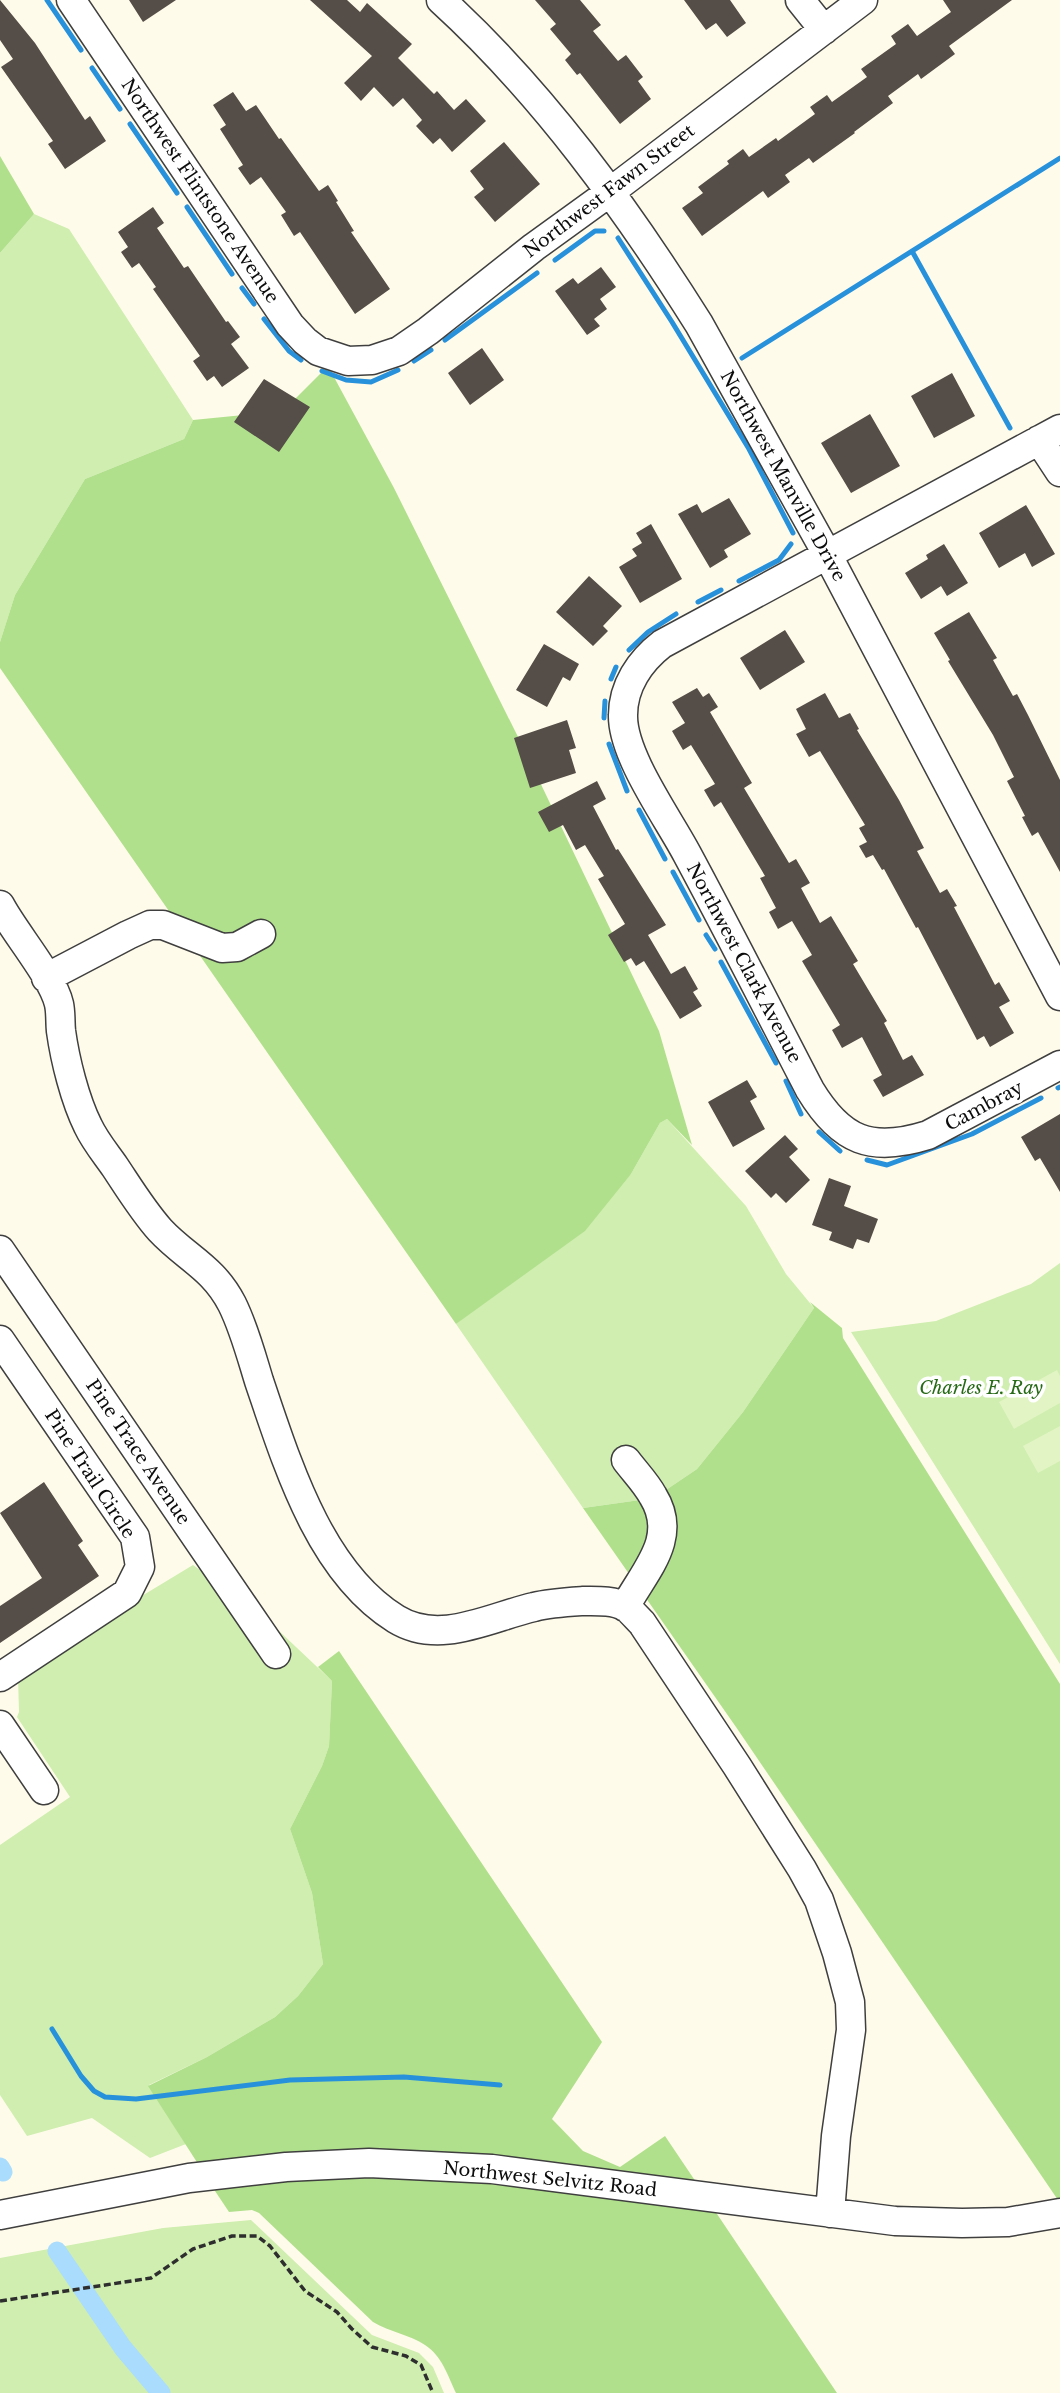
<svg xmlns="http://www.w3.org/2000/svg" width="1060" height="2393" viewBox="0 0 1060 2393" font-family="'Libre Baskerville',serif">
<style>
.green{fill:#cfeeb0}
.forest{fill:#b1e08d}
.pitch{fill:#e2f4c3}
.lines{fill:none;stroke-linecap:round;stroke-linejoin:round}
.stream{stroke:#2891db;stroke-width:5}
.canal{stroke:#a9dcfd;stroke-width:19}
.building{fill:#554d47}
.minor-casing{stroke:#3f3f3f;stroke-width:31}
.path{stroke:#2e2e2e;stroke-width:3.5;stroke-dasharray:7 3.5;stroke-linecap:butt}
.minor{stroke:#fff;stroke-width:28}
.labels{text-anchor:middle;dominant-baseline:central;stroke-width:7;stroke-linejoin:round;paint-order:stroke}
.street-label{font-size:18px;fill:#0c0c0c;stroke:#fff}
.park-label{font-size:18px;font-style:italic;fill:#266a16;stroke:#fff}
</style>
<rect width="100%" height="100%" fill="#fffbea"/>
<path class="green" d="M34,214L69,229L193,420L184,439L85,479L15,595L0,642V253Z
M667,1119L746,1206L786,1274L814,1308L743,1412L697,1469L654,1498L583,1508L456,1324L631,1174L660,1123Z
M1060,1263V1664L851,1332L936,1321L1031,1284Z
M193,1565L210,1577L272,1668L290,1656L260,1613L332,1681L329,1746L322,1766L290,1829L312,1893L323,1964L298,1996L275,2017L207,2057L149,2085L186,2144L150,2158L92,2118L27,2136L0,2095V1845L70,1797L17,1717L19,1712L18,1676L112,1614Z
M251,2220L372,2335L419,2353L433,2367L444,2393H0V2258L163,2228Z"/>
<path class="forest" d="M0,156L34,214L0,253Z
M328,366L394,488L526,753L659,1031L692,1145L667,1119L660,1123L631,1174L585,1231L456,1324L0,668V642L15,595L85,479L184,439L193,420L283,411Z
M810,1302L842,1328L843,1338L1060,1684V2203L736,1727L583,1508L654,1498L697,1469L743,1412L814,1308Z
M339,1651L602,2042L552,2119L583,2151L620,2167L665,2136L698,2185L200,2167L148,2086L207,2057L275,2017L298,1996L323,1964L312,1893L290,1829L322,1766L329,1746L332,1681L318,1667Z
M368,2173L490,2179L713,2208L837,2393H456C448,2376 442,2356 425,2345C410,2335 390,2332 373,2322L259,2213L252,2210L229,2212L211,2185Z"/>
<path class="pitch" d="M1057,1370L1060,1376V1403L1014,1429L999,1402Z
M1060,1426V1461L1038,1473L1023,1446Z"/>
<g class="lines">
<path class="stream" d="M47,0L81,50
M92,68L120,109
M130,124L177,193
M187,207L232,274
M618,238L672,322L749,449L793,533
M912,251L1010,428
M555,260L595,231H604
M242,288L254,304
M264,319L289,351L301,360
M445,340L537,273
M742,358L1060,158
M414,361L431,350
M322,371L346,380L371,382L398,370
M739,581L779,560L791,544
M698,602L721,590
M629,650L648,632L676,614
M611,679L616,667
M604,718L605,701
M609,744L627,791
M639,810L665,859
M673,872L699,920
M706,935L715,949
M721,962L776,1063
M786,1081L801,1114
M1058,1088L1060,1087
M819,1132L840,1151
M867,1160L887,1165L972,1134L1041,1098
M52,2029L81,2076L94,2091L105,2097L136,2099L290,2080L404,2077L500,2085"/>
<path class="canal" d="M0,2167L3,2172
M57,2251L123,2348L161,2393"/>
</g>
<path class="building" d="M0,0L35,43L85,120L90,116L106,141L65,169L48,144L53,141L1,67L13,59L0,40Z
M129,0H176L143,22Z
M310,0H347L360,12L367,3L412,44L398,58L434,94L437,91L454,110L466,99L486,121L452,152L440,138L433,144L416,126L422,120L403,98L393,107L374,87L361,101L344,83L372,56Z
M535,0H580L601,25L593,31L618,61L626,55L643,77L638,81L651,99L620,124L580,73L577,75L565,60L571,54L550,29L556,24Z
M684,0H730L746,23L727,37L716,23L706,30Z
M943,0H1012L949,46L955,54L921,79L918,74L888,96L893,103L854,132L855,133L813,163L809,158L785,175L790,182L768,198L763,191L702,236L682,208L703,193L698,187L729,164L727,161L743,149L749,157L776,138L778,141L815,114L810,107L827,95L832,102L867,77L861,69L896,44L891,36L908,24L917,36L951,12Z
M233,92L246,111L256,105L279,139L281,138L319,191L328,185L338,201L336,202L354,231L351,232L390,289L355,314L300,232L294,236L281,215L286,212L261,177L250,185L238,168L243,165L220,129L226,125L213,105Z
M504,142L540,184L495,222L474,197L484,189L470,171Z
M153,207L164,223L157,228L184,268L188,266L226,322L228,321L240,337L231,344L249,368L222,387L214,376L207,381L193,361L200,356L153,289L156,287L139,263L132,268L121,252L128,247L118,232Z
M601,267L616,287L600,299L607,309L594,319L600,326L587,335L555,291L573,278L578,284Z
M482,348L504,380L470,405L448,373Z
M952,373L975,416L934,438L911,396Z
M264,379L310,407L279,452L234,422Z
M870,414L900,466L851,493L821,443Z
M729,498L751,534L724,550L728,557L710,568L678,514L697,504L702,513Z
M1026,505L1055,554L1032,567L1025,553L999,568L979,533Z
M651,524L682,579L640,603L619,567L637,556L632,549L642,543L636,533Z
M944,544L968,583L947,596L941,586L921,599L905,573L928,559L926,555Z
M589,576L622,606L603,626L608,631L593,646L556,612Z
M969,612L997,658L993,660L1013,696L1017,694L1028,715L1060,780V872L1038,832L1032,836L1022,817L1025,816L1007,781L1014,777L993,735L948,661L950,660L934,633Z
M785,630L805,662L760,690L740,658Z
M544,644L579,664L570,681L563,677L547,707L516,690Z
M697,688L703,697L709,693L718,707L710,712L752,783L744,788L789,863L796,859L810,883L801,888L820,923L831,916L858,961L853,964L887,1021L884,1023L903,1060L912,1055L924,1075L883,1097L873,1080L882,1075L862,1037L842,1048L832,1030L840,1025L802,961L812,955L792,921L778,929L769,912L776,908L760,878L765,876L721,802L714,807L704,790L715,784L691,745L683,750L672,731L685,723L672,702Z
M825,693L839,718L850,713L859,729L857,730L899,800L924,848L917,851L940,893L947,889L957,906L954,907L995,985L999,982L1010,1001L999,1007L1014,1033L990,1047L984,1036L977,1040L918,927L916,928L884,869L882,870L873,855L866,858L859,846L867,842L859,828L865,825L820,751L809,757L796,734L806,729L796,709Z
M567,720L576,748L569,750L576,773L530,788L514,738Z
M597,781L606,799L593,806L616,850L618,849L666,925L648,935L671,974L685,966L698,989L693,992L702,1006L680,1019L644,961L636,966L631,958L624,962L608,935L625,924L598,879L604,876L585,845L576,850L563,825L549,832L538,812Z
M747,1080L757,1097L750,1101L765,1129L733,1147L708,1102Z
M1060,1114V1192L1040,1158L1035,1161L1021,1137Z
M785,1135L798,1149L789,1157L810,1180L786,1203L776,1193L771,1198L745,1171Z
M829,1178L851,1186L844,1206L878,1219L869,1243L857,1239L853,1249L829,1240L832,1232L812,1225Z
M44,1482L83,1541L78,1545L99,1576L0,1643V1606L42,1578L0,1513Z"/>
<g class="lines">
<defs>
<path id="minor" d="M71,0L290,325L305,341L318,351L348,361L372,360L399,351L428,331L534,247L610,192L863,0
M441,0C543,93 626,208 699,324L827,554L1060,996
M800,0L824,30
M1060,429L662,644C640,661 623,686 623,715C622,755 668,818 687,854C729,932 769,1011 810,1090C841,1141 871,1153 928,1135L1060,1065
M1039,440L1060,472
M0,905C14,932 53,977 59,1004C61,1013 60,1022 61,1031C65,1060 75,1100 88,1126C95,1141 106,1154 115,1167C129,1188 143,1211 160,1230C186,1258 213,1267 232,1304C244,1328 251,1355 259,1381C287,1463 319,1571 396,1619C440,1646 490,1617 534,1607C549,1603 567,1602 583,1601C597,1601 613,1600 626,1607C631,1611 637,1618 642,1623L737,1766L802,1869L819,1900L837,1953L850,2002L851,2030L836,2136L830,2213
M46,978L128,935L150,925H163L222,948L237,947L261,934
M0,1250L276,1654
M0,1340L135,1537L140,1567L127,1593L0,1677
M625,1607C645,1570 679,1538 653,1496C646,1483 635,1472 626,1460
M0,1725L44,1790
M0,2215L189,2178L286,2167L369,2163L492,2169L895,2221L962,2223L1008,2222L1060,2213"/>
</defs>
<use href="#minor" class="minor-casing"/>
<path class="path" d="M0,2301L151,2278L193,2249L232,2236H257L270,2246L305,2291L337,2312L352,2329L372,2347L406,2356L421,2365L433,2393"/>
<use href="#minor" class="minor"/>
</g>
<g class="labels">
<g class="street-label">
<text transform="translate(200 191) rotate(56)">Northwest Flintstone Avenue</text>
<text transform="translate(609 191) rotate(-37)">Northwest Fawn Street</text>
<text transform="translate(783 476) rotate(61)">Northwest Manville Drive</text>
<text transform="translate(744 963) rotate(62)">Northwest Clark Avenue</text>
<text transform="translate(984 1106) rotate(-28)">Cambray</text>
<text transform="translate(138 1452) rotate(56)">Pine Trace Avenue</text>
<text transform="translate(90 1474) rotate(57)">Pine Trail Circle</text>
<text transform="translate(550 2179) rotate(6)">Northwest Selvitz Road</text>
</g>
<g class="park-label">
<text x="981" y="1388">Charles E. Ray</text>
</g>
</g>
</svg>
